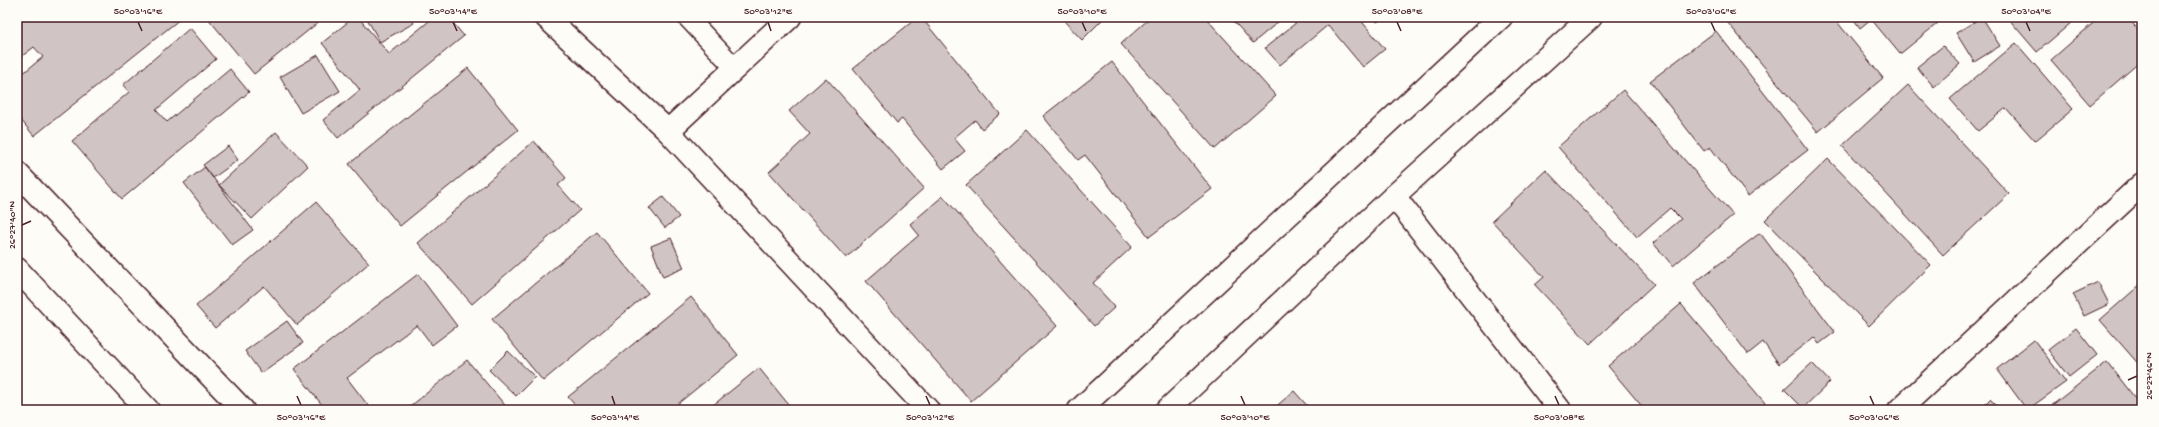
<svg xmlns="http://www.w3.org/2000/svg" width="2159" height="427" viewBox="0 0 2159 427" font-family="'Gochi Hand',sans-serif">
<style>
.building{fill:#d0c5c4;stroke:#4a1f2b}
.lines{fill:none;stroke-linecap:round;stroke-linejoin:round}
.service-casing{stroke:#4a1f2b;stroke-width:22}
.minor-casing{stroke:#4a1f2b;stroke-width:25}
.tertiary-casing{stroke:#4a1f2b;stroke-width:25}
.service{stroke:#fdfcf7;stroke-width:19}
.minor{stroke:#fdfcf7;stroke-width:22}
.tertiary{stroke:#fdfcf7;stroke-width:22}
.ticks{fill:none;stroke:#4a1f2b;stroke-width:1.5}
.neatline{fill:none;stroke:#4a1f2b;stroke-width:1.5}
.ticks-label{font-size:10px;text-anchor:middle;fill:#4a1f2b}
</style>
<rect width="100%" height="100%" fill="#fdfcf7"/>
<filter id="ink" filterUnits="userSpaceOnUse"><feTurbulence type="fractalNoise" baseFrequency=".025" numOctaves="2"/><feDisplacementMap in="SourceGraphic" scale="8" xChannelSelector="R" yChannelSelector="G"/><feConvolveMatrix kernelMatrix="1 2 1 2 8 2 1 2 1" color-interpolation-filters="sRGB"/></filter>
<g filter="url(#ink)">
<path class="building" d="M17,17H178L180,19L34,136L17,115V78L43,57L34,47L17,60Z
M207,17H325L254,74Z
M354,17H358L389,54L434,17H448L464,36L338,138L323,120L360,90L322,43Z
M366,17H411L414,23L380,42Z
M918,17H921L1000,114L982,129L975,120L954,138L965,151L943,169L902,119L897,123L853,69Z
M1068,17H1105L1082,40L1064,21Z
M1151,17H1205L1276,96L1215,149L1121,44Z
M1230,17H1284L1253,43Z
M1303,17H1358L1385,49L1363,67L1328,25L1280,65L1265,48Z
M1373,17H1384L1377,22Z
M1723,17H1833L1883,78L1818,132Z
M1852,17H1934L1938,23L1900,54L1871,19L1860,28Z
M1982,17L2000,46L1974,62L1956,33Z
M2007,17H2078L2037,52Z
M2100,17H2127L2142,34V60L2090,105L2051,60Z
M190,28L216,59L156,110L167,122L230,69L249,92L122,199L72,141L129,92L123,85Z
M1716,31L1808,150L1748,196L1710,147L1704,151L1650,81Z
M2016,43L2073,109L2035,141L2006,108L1978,131L1950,99Z
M1943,46L1960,64L1934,87L1917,67Z
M318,55L340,91L301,113L280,77Z
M1112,62L1212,189L1149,237L1085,155L1078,160L1043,116Z
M468,68L518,130L400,226L349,164Z
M826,78L924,188L846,258L769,172L810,134L789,111Z
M1908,85L2009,194L1943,255L1842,146Z
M1623,90L1733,215L1673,266L1653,243L1681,219L1670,208L1637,237L1558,147Z
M1027,130L1132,247L1093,283L1115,307L1094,326L966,185Z
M276,132L308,166L252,219L219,185Z
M534,141L566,178L558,185L580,210L472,304L418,243Z
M228,146L238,160L213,178L203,165Z
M1828,159L1931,265L1869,326L1765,220Z
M205,167L253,230L232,245L184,183Z
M1546,170L1654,284L1590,344L1535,285L1544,277L1492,221Z
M943,196L1057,326L971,401L866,281L919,235L910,224Z
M663,197L679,217L665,228L649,208Z
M316,202L369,263L297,325L264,286L215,328L196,306Z
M597,232L648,293L543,381L492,319Z
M1760,233L1835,332L1819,344L1814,337L1779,364L1763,342L1748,354L1694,283Z
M671,238L684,268L663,277L651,246Z
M418,274L457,326L432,345L417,325L347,378L370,408L367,410H326L294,369Z
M2098,282L2109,304L2084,316L2073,294Z
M2142,283V368L2100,320Z
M691,297L738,355L670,410H579L568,397Z
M1681,304L1771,410H1645L1608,366Z
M287,321L303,343L261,373L245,351Z
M2076,328L2097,355L2069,377L2048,350Z
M2034,340L2066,382L2027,410L1997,369Z
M508,351L535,377L516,396L489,370Z
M467,360L509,410H406Z
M2107,362L2142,407V410H2046Z
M1812,363L1830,382L1803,408L1784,389Z
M759,368L793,410H707Z
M1294,391L1311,410H1272Z
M1990,399L2001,410H1979Z"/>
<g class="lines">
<defs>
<path id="service" d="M687,17L735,68"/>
<path id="minor" d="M546,17L668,131L928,410
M668,131L790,17
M1394,196L1560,410
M1899,410L2142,184"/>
<path id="tertiary" d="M17,173L243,410
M17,269L148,410
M1079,410L1501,17
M1167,410L1394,196L1591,17"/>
</defs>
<use href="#service" class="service-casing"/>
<use href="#minor" class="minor-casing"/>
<use href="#tertiary" class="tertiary-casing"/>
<use href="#service" class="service"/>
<use href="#minor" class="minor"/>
<use href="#tertiary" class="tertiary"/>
</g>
</g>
<path class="ticks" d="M138,22L142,31M453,22L457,31M768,22L771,31M1082,22L1086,31M1397,22L1401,31M1711,22L1715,31M2026,22L2030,31M22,225L31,221M2128,380L2137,376M297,396L301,405M612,396L615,405M926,396L930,405M1241,396L1245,405M1555,396L1559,405M1870,396L1874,405"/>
<rect width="2159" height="427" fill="none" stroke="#fdfcf7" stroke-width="44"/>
<rect x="22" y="22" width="2115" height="383" class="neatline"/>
<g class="ticks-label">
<text x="138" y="14">50°03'16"E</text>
<text x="453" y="14">50°03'14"E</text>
<text x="768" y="14">50°03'12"E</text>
<text x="1082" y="14">50°03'10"E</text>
<text x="1397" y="14">50°03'08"E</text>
<text x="1711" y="14">50°03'06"E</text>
<text x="2026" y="14">50°03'04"E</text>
<text transform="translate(11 225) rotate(-90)" y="4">26°27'40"N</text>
<text transform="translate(2148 376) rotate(-90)" y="4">26°27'46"N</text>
<text x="301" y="420">50°03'16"E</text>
<text x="615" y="420">50°03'14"E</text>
<text x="930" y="420">50°03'12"E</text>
<text x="1245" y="420">50°03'10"E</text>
<text x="1559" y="420">50°03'08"E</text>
<text x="1874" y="420">50°03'06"E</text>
</g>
</svg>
